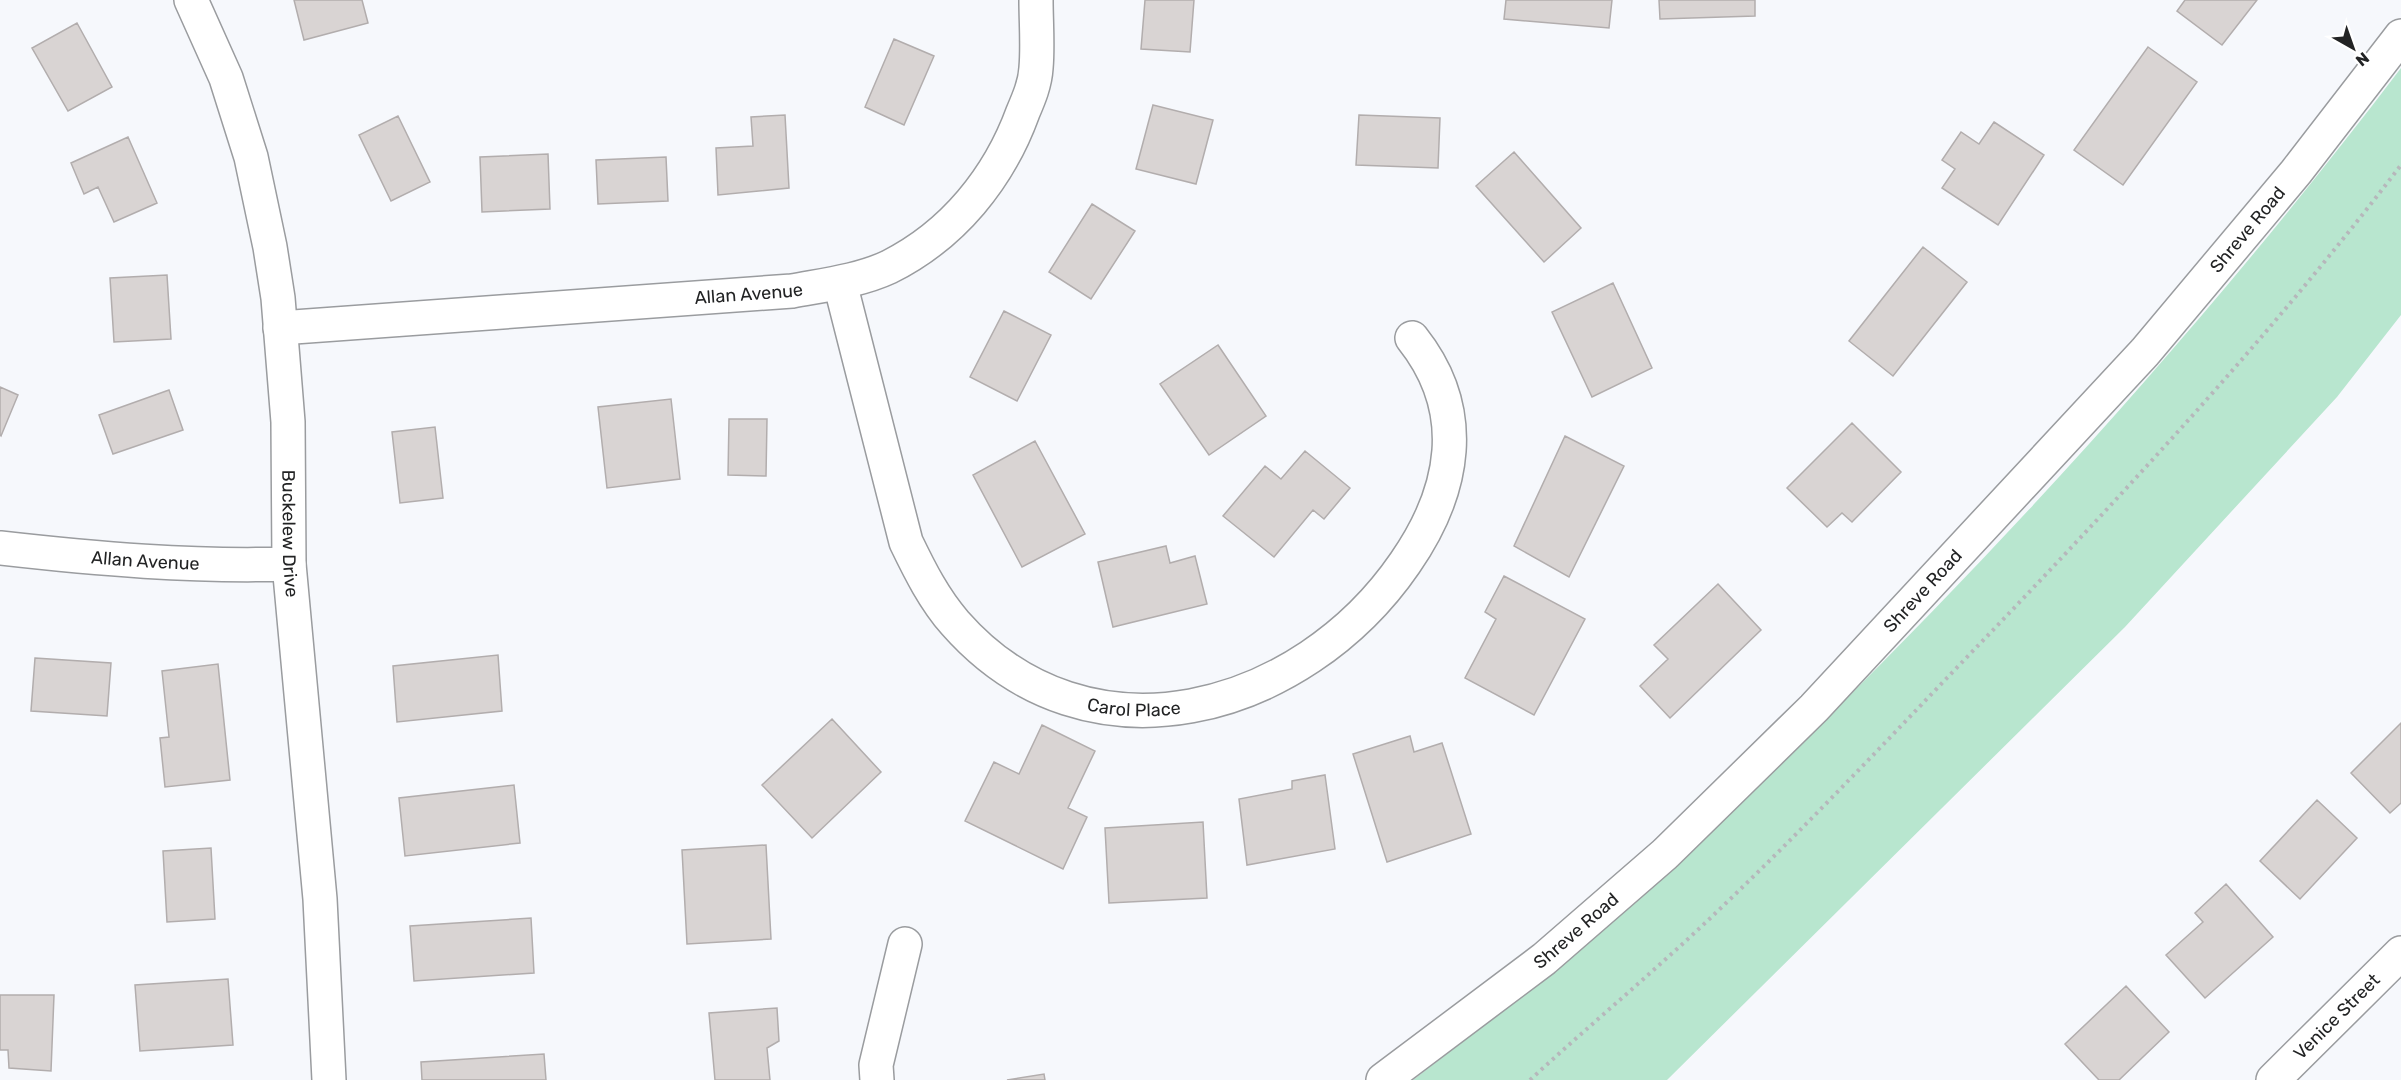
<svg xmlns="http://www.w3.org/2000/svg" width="2401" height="1080" viewBox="0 0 2401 1080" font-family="Rubik,sans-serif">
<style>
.green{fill:#b8e6cf}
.building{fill:#d9d4d3;stroke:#b2adad;stroke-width:1.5}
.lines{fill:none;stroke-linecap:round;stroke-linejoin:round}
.minor-casing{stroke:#9a9c9f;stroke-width:36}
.secondary-casing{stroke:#9a9c9f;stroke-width:36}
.path{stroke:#b6b7bb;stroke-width:4;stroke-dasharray:3 4.5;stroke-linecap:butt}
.minor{stroke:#fff;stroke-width:33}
.secondary{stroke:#fff;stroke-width:33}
.labels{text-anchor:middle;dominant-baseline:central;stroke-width:6;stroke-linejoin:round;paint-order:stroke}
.street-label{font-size:18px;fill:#222324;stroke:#fff}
</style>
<rect width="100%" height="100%" fill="#f6f8fc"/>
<path class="green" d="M2401,68V315L2337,397L2125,627L1667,1080H1413C1486,1023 1561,968 1630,906C1699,845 1765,779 1831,714C2035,512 2227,297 2401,68Z"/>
<path class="building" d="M294,0H362L368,23L304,40Z
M1145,0H1194L1190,52L1141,49Z
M1506,0H1612L1609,28L1504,19Z
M1659,0H1755V16L1660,19Z
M2185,0H2257L2222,45L2177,11Z
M77,23L112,87L68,111L32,48Z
M894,39L934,56L904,125L865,107Z
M2148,47L2197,82L2123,185L2074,150Z
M1153,105L1213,120L1196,184L1136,169Z
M785,115L789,188L718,195L716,148L753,146L751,117Z
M1359,115L1440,118L1438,168L1356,165Z
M398,116L430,182L391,201L359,135Z
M1994,122L2044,155L1998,225L1942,188L1955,169L1942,160L1961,132L1979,144Z
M128,137L157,203L114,222L98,187L84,194L71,163Z
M1514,152L1581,228L1544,262L1476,186Z
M548,154L550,209L482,212L480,157Z
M666,157L668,201L598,204L596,160Z
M1092,204L1135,231L1091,299L1049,272Z
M1923,247L1967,282L1893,376L1849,341Z
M167,275L171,339L114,342L110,278Z
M1613,283L1652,368L1592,397L1552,312Z
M1004,311L1051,335L1017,401L970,377Z
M1218,345L1266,416L1209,455L1160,384Z
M0,387L18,395L1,436L0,435Z
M169,390L183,430L113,454L99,415Z
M671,399L680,479L607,488L598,407Z
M729,419H767L766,476L728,475Z
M1852,423L1901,472L1852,522L1842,513L1827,527L1787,488Z
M435,427L443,498L400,503L392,432Z
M1565,436L1624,466L1569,577L1514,546Z
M1035,441L1085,534L1022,567L973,475Z
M1305,451L1350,488L1324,519L1313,510L1274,557L1223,516L1265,466L1281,479Z
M1166,546L1170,563L1195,556L1207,604L1113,627L1098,562Z
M1504,576L1585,619L1534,715L1465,678L1496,619L1485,612Z
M1718,584L1761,630L1670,718L1640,686L1668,659L1654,645Z
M498,655L502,711L397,722L393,666Z
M35,658L111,663L107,716L31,711Z
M218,664L230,780L165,787L160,738L169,737L162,671Z
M832,719L881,772L812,838L762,785Z
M2401,723V803L2390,813L2351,773Z
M1042,725L1095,751L1068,808L1087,817L1063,869L965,821L994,762L1019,774Z
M1410,736L1414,752L1442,743L1471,834L1387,862L1353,754Z
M1325,775L1335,849L1247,865L1239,799L1292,789V781Z
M514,785L520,843L405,856L399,798Z
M2317,800L2357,838L2300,899L2260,861Z
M1203,822L1207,898L1109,903L1105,828Z
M766,845L771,939L687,944L682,850Z
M211,848L215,919L167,922L163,851Z
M2226,884L2273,937L2205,998L2166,955L2203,922L2195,913Z
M531,918L534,973L414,981L410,926Z
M228,979L233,1045L140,1051L135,985Z
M2126,986L2169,1032L2119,1080H2099L2065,1044Z
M0,995H54L51,1071L9,1068L8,1050H0Z
M777,1008L779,1041L767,1048L770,1080H715L709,1013Z
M544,1054L546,1080H422L421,1062Z
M1044,1074L1045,1080H1007Z"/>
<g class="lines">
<defs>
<g id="minor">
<path id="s1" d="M191,0L226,78L251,157L270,247L278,298L288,422L289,564L320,899L329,1080"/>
<path id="s2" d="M840,283L906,542C920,571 934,599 955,623C1088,774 1302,713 1405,563C1455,491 1470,411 1412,338"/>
<path id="s3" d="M280,328L792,291C824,285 859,281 889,267C953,235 999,178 1023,112C1029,98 1035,84 1036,68C1038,46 1036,22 1036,0"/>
<path id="s4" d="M0,548C97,559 192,567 289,564"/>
<path d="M877,1080L876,1065L905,944"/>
<path id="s5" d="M2273,1080L2401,953"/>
</g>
<g id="secondary">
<path id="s6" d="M1383,1080L1544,959L1665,854L1814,708L2145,352L2296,172L2401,36"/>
</g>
</defs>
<use href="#minor" class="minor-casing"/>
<use href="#secondary" class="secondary-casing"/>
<path class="path" d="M1530,1080C1594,1021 1661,966 1724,905C1817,816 1905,721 1995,628C2137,479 2276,329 2401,165"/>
<use href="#minor" class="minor"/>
<use href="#secondary" class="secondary"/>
</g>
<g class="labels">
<g class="street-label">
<text stroke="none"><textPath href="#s6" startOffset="1216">Shreve Road</textPath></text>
<text stroke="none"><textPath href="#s3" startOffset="470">Allan Avenue</textPath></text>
<text stroke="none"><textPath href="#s1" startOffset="548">Buckelew Drive</textPath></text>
<text stroke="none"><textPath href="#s4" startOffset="146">Allan Avenue</textPath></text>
<text stroke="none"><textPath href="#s6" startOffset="730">Shreve Road</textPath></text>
<text stroke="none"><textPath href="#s2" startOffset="567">Carol Place</textPath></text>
<text stroke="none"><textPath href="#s6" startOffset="244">Shreve Road</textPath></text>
<text stroke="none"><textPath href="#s5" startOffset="90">Venice Street</textPath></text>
</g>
</g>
<g transform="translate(2353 48) rotate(140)" stroke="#ffffff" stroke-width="4.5" paint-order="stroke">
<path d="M0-4.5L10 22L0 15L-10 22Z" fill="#222324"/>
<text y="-9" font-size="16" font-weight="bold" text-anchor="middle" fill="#222324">N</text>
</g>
</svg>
